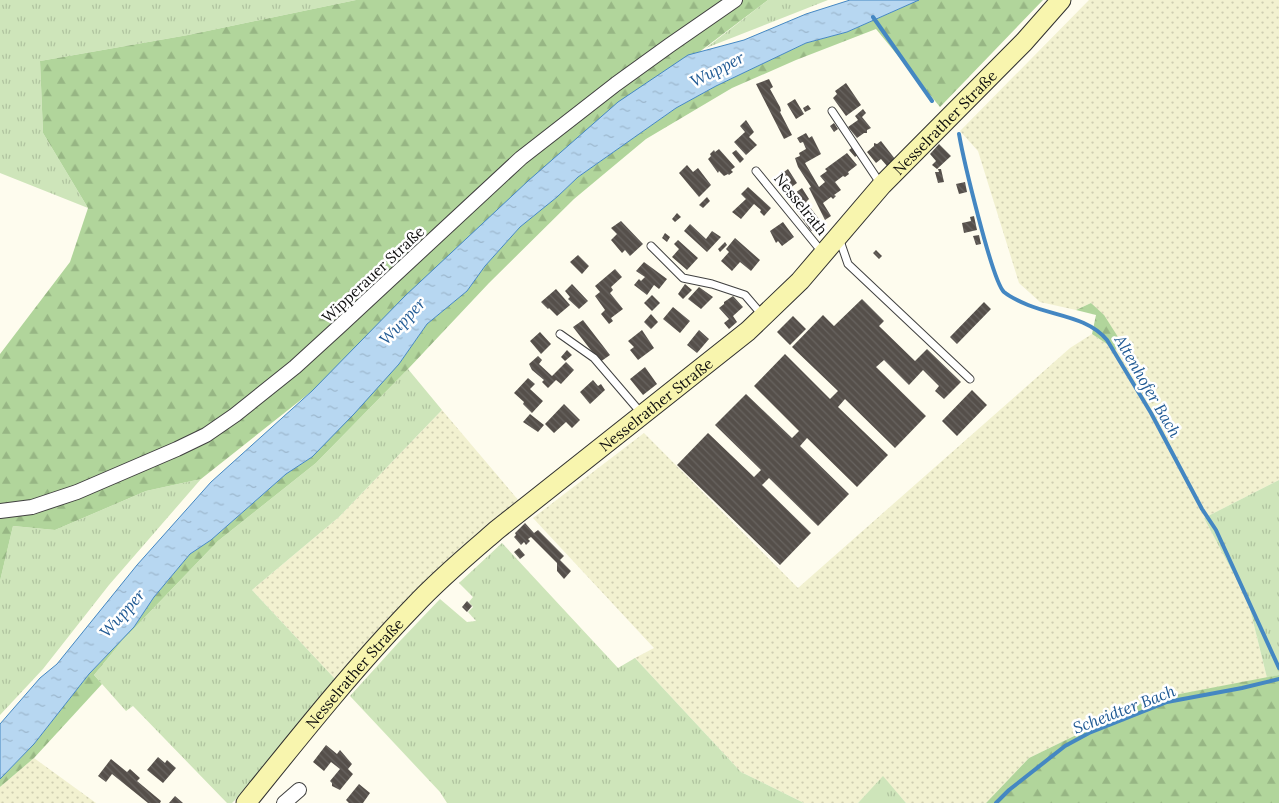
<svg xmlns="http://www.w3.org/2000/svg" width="1279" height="803" viewBox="0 0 1279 803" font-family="Lora,serif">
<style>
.farmland{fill:url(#farmland-dots)}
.grass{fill:url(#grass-tufts)}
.forest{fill:url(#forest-firs)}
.water{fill:url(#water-ripples);stroke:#4487c2}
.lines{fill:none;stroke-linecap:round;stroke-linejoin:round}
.stream{stroke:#4487c2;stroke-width:4}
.building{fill:url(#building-back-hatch)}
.lane-casing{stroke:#404040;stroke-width:9}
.street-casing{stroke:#404040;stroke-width:16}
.secondary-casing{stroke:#2f2f2f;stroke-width:21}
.lane{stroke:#fff;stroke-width:7}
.street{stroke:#fff;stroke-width:14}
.secondary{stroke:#f8f5ae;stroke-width:19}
.labels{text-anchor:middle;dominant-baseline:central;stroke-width:5;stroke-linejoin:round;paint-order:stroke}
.street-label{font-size:15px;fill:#0d0d0d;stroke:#fff}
.water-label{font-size:16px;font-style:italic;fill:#205a94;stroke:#fff}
</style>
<defs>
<pattern id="farmland-dots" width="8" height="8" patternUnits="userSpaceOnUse" patternTransform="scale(1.25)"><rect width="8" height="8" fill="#f2f1d0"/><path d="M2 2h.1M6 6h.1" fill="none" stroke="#cecdb1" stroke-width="1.8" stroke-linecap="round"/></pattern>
<pattern id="grass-tufts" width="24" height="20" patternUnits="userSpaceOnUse" patternTransform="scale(1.25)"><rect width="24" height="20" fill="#cee5ba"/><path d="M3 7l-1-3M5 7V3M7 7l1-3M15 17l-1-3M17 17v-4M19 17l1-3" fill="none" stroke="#b0c39f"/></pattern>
<pattern id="forest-firs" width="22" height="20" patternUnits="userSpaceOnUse" patternTransform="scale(1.25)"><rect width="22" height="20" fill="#b1d59b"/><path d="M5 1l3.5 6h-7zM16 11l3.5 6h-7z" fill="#97b684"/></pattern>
<pattern id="water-ripples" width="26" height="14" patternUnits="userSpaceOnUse" patternTransform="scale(1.25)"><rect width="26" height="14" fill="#b7d7f1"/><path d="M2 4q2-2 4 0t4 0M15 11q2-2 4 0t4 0" fill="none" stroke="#9cb7cd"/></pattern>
<pattern id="building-back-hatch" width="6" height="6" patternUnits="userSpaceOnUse" patternTransform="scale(1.25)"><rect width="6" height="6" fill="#554f4a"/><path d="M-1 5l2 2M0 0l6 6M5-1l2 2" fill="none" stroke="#686460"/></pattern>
</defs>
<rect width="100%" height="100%" fill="#fefcee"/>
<path class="farmland" d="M1089,0H1279V480L1204,518L1248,601L1267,678L1148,700L1029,758L986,803H906L883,777L858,803H804L741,772L635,658L654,648L533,518L644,433L798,588L1070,348L1092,334L1116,350L1091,303L1076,310L1040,302L1019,283L978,151L960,131Z
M442,410L519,501L461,547L409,598L336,680L252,590L339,517Z
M34,758L96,803H0V787Z"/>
<path class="grass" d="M0,0H356L188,35L40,61L43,133L88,208L0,173Z
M768,0H828L706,48Z
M408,369L442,410L339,517L252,590L336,680L249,786L232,803H227L133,706L126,711L94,675L122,641L218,541L316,463Z
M201,479L109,585L43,669L0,715V581L13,526L55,530L146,491Z
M1279,480V675L1267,678L1248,601L1204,518Z
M502,543L618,668L635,658L741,772L804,803H447L440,792L350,696L399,642L440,599L467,622L476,621L468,612L473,607L469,602L473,597L459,583Z
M883,776L906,803H858Z"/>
<path class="forest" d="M356,0H768L562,156L312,391L201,479L146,491L55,530L13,526L0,581V354L70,262L88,208L43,133L40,61L188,35Z
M919,0H1043L940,107L876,29L796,60L732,88L646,139L574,199L489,283L408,369L316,463L218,541L122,641L94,675L102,684L34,758L0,787V779L34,744L89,674L134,627L154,597L190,554L211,540L286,474L312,457L399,364L427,324L467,291L485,266L520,227L557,197L578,177L676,108L716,86L806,43L847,32Z
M1091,303L1104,315L1118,337L1116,350L1092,334L1096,315L1076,310Z
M1279,675V803H986L1029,758L1148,700Z"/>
<path class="water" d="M850,0H919L847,32L806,43L716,86L676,108L578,177L557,197L520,227L485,266L467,291L427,324L399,364L354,414L312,457L286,474L211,540L190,554L154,597L134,627L89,674L34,744L0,779V724L40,678L57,664L137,565L211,482L312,391L405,296L528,181L618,102L688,55L744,40L806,14Z"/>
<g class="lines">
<path class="stream" d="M873,17L932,101
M959,134C963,157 992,281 1004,292C1010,297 1021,302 1028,305C1055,316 1088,317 1107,340L1151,413L1202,509L1216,530L1279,668
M996,803L1009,790L1065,746L1089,733L1167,702L1242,688L1279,679"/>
</g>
<path class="building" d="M769,79L773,87L770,89L780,107L781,111L780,112L792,135L784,139L756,84Z
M846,83L861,105L846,116L833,98L837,94L835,91Z
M795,99L804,114L796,119L787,104Z
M808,105L811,109L805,112L803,108Z
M863,109L866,113L862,117L871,128L867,130V133H864L857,138L848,127L858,120L855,116Z
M746,120L754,132L749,137L757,145L746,155L734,142L745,132L740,126Z
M834,123L838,129L834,132L830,126Z
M806,133L809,138L812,136L821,154L805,163L819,187L825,182L820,176L827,171L825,169L847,153L857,165L848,172L849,174L845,177L843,176L835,182L841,190L834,195L836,196L833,199L831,197L823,203L831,216L825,220L809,188L811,187L798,167L795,158L800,156L799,153L806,149L803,142L800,143L797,138Z
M881,141L895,159L887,166L881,159L876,163L867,152L874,146V143L877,144Z
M939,144L951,156L937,169L932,165L936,161L930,154Z
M853,147L859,154L855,157L849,150Z
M719,149L735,167L731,170L733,172L729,175L728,174L724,176L719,171L718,173L708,159L711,156L710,154L714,150L715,152Z
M736,150L744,159L740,163L732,153Z
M687,165L693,172L698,168L711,185L699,197L679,173Z
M788,169L797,183L786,191L777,177Z
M938,169H941L944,182L938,183L935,172H939Z
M965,182L967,192L959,194L956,184Z
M748,187L771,208L764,216L760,212L761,210L754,204L741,219L732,212L746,199L741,194Z
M802,188L809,199L806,202L822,223L811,231L788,198Z
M707,197L710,201L703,208L699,205Z
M677,213L681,217L675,222L672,219Z
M974,216L977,230L964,233L962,223L971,221L970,217Z
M621,221L643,244L630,256L625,250L622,253L611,240L617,234L611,228Z
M783,222L794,237L782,246L778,241L776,243L770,231Z
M690,224L706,239L712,231L721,237L707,252L684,231Z
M665,233L670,237L667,242L662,238Z
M979,235L981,244L976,245L973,236Z
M735,238L760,260L751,271L740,262L732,271L721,261L729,252L726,249Z
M678,240L698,258L687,270L672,257L679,249L674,244Z
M725,242L727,245L720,252L718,249Z
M876,250L882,256L879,259L873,253Z
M578,255L589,266L582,274L570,262Z
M644,262L667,279L659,289L654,285L647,295L634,285L639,279L641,281L645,277L636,271Z
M615,269L622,277L611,287L613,290L610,293L623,309L611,318L613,321L609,324L601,314L605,310L595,296L600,292L595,286Z
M572,284L588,301L579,309L568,299L570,297L565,291Z
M685,284L692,290L683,299L678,294Z
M699,287L713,297L701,309L688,299Z
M556,289L570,305L557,316L549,308L548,309L541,302Z
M652,295L660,303L652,311L644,303Z
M733,296L743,307L733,316L737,322L729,329L724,323L729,319L719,308L724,304V302Z
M862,299L884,321L879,326L915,361L927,349L961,382L944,399L935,391L939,386L923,370L909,385L884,360L876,367L926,416L895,448L845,399L838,407L888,455L857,487L807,438L800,446L849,494L818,526L769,478L762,485L811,533L780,565L677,465L708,433L754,477L761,470L715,425L746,394L792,438L799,431L754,386L785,354L830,399L838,391L792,347L823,315L834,326Z
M984,302L991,309L957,344L950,337Z
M673,307L690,321L680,333L663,319Z
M651,314L658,322L651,329L644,322Z
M793,316L806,329L790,345L777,332Z
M583,320L610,355L600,362L573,327Z
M642,330L654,348L638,360L630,350L634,347L628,341Z
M699,330L709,339L697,353L687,345Z
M540,332L551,344L541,354L530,341Z
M567,350L572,355L565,361L561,357Z
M538,356L542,360L539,364L552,376L566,362L574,370L561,384L556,380L548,388L542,382L544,380L532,370L529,364Z
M645,367L657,384L643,395L630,379Z
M528,378L535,384L530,389L543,401L532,413L523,404L524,402L514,393Z
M593,380L598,386L601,384L605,390L590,404L580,392Z
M972,390L987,405L957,436L942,421Z
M564,404L580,420L572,428L566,422L554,433L545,424Z
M530,414L544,425L538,432L523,422Z
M525,523L534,533L538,530L564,556L560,560L571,571L564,579L557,571V563L531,537L528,539L530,541L526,545L524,542L521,545L514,537L516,535L515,533Z
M519,548L525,555L520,559L514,552Z
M467,601L472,606L467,612L462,607Z
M326,745L337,754L340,750L352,764L348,769L353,774L340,790L332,786V783L330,781L340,769L331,762L324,771L313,762Z
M158,757L165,763L167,760L176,768L163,783L147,770Z
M111,759L127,772L130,769L140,778L137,781L161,801L160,803H148L112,774L106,782L98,776Z
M359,784L370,793L363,803H349L346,800Z
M175,796L183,803H169Z"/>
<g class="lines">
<defs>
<path id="lane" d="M832,111L880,183
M756,171L822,252
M839,238L848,264L970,379
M651,246L683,278L712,284L745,295L763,316
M560,334L594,358L642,414"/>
<path id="street" d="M0,511L32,507L77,492L177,449L206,435L235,415L295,367L341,325L521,158L616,84L670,45L735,0
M284,803L299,790"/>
<g id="secondary">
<path id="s1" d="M246,803C300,736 354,668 414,606C440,578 469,554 498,529L748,331L800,281L882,185L1024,42L1061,0"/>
</g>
</defs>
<use href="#lane" class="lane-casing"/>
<use href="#street" class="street-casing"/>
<use href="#secondary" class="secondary-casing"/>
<use href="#lane" class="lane"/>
<use href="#street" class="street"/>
<use href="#secondary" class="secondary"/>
</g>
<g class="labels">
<g class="street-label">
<text stroke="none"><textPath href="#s1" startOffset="979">Nesselrather Straße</textPath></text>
<text transform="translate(801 204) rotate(51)">Nesselrath</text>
<text transform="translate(373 274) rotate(-43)">Wipperauer Straße</text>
<text stroke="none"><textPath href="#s1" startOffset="574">Nesselrather Straße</textPath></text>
<text stroke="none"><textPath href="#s1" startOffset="169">Nesselrather Straße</textPath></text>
</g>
<g class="water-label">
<text transform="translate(717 69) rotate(-27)">Wupper</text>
<text transform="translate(402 321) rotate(-46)">Wupper</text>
<text transform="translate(1148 386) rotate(60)">Altenhofer Bach</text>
<text transform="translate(122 613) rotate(-48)">Wupper</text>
<text transform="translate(1124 709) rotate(-21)">Scheidter Bach</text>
</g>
</g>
</svg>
